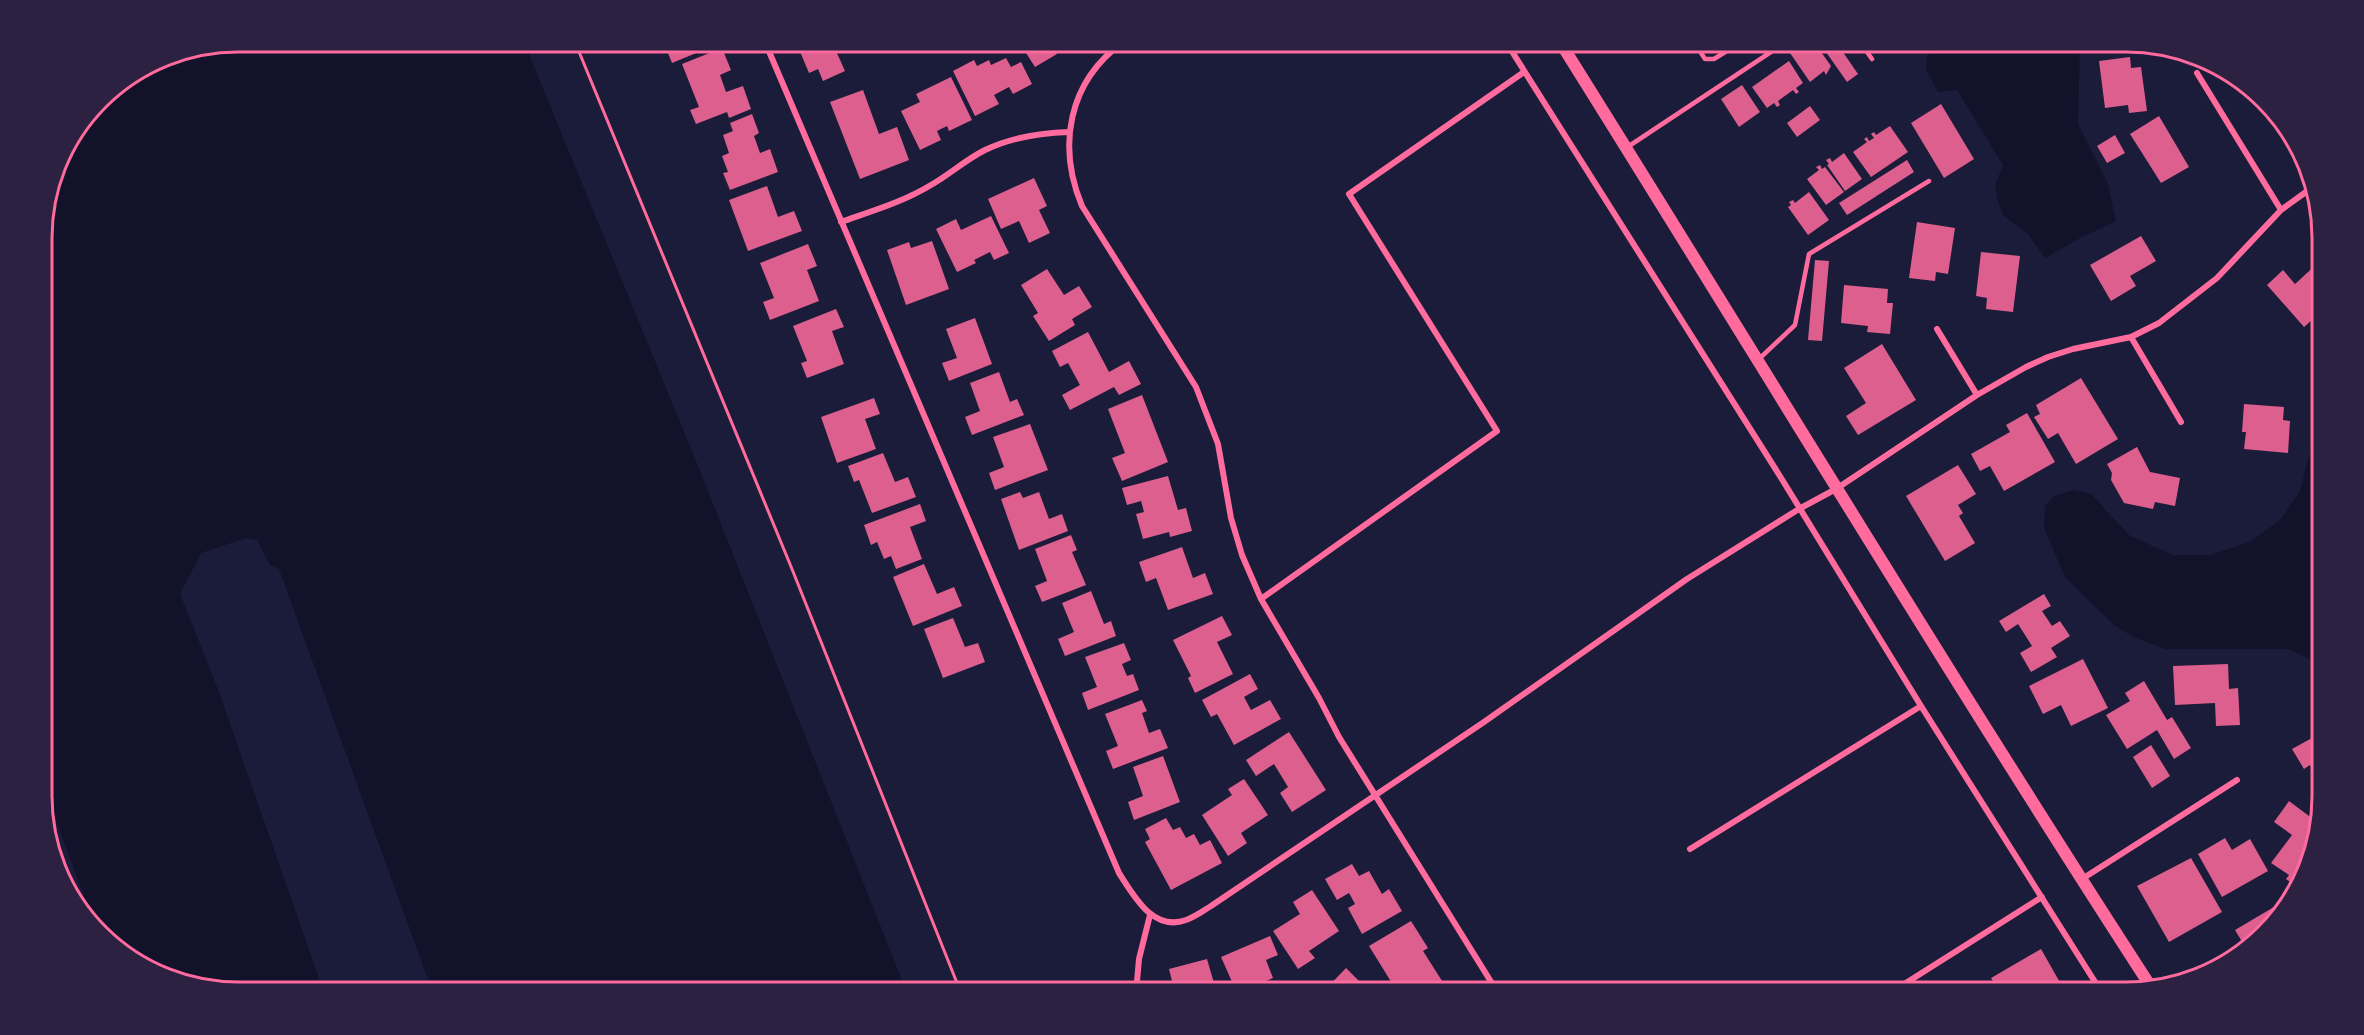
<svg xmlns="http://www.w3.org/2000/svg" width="2364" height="1035" viewBox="0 0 2364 1035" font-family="'Titillium Web',sans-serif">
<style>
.water{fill:#12122b}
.building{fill:#dd5f8e}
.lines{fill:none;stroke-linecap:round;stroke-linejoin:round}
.path{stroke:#ff6b9d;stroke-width:3}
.service{stroke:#ff6b9d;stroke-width:4.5}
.minor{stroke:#ff6b9d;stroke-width:6}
.secondary{stroke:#ff6b9d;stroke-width:12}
.rim{fill:none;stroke:#ff6b9d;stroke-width:3}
</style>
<rect width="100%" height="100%" fill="#1b1b3a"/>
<path class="water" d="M239,42H524L698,466L907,993H433L279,569L270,565L257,540L246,538L201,553L180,594L219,692L324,993H239L164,978L95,925L54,815L44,785L42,225L62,152L109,91L164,57Z
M1945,42H2080L2078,124L2108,184L2116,221L2082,237L2045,258L2028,234L2004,216L1998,202L1995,186L2003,165L1957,90L1938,92L1926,69L1927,56Z
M2321,378L2322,665L2288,649H2165L2136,638L2115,626L2065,577L2044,528L2045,506L2054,496L2073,490L2091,494L2130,536L2173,555H2210L2252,541L2281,519L2300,491L2311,449Z"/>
<path class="building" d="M676,42H723L672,63L666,48Z
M796,42H832L845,71L823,81L818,69L809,73Z
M1019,42H1049L1057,54L1035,67Z
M1806,42H1814L1831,66L1826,75L1824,71L1810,82L1790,53Z
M1819,42H1836L1858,74L1847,82Z
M722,48L731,70L720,75L726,92L743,86L751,109L729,118L727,112L696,124L690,110L699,107L682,64Z
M2130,57L2131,68L2141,67L2147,111L2129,113L2128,105L2105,108L2099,61Z
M1006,58L1011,67L1021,62L1032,84L1013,94L1009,87L994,95L999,104L975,116L953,71L974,60L977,66L989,60L991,65Z
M1789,61L1803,83L1796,88L1799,92L1796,94L1793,90L1778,101L1780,105L1777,107L1774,103L1767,108L1752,87Z
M951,77L972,120L949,131L947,126L937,131L941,140L920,150L901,111L920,102L916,94Z
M1742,85L1760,112L1739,127L1721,99Z
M863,90L879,134L897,127L909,160L860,179L830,102Z
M1941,104L1974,159L1944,178L1911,123Z
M1810,106L1820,120L1797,137L1787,123Z
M752,114L759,133L754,136L760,153L770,149L778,172L730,190L723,173L728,172L722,156L729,153L723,135L733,131L730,123Z
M2159,116L2189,167L2161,183L2130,134Z
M1890,126L1908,152L1871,177L1853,152L1867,142L1864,139L1867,137L1869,141L1874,138L1871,134L1874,132L1876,135Z
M2115,135L2125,153L2107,163L2097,146Z
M1844,153L1862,179L1845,191L1827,165L1829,164L1826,160L1830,158L1832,162Z
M1907,160L1914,172L1847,215L1839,203Z
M1820,165L1822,169L1825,167L1844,192L1826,205L1807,179L1819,170L1816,167Z
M1034,178L1047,206L1039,210L1050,233L1029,243L1019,221L1001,229L988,199Z
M767,186L778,217L794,211L802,231L748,251L729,200Z
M1809,192L1829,220L1808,235L1788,207L1791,205L1789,202L1793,200L1795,203Z
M991,216L1009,253L994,260L990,252L974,260L976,263L957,272L936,229L956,219L961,230Z
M1917,222L1955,228L1948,274L1936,272L1935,281L1909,278Z
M2141,236L2156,261L2130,276L2136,286L2111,301L2090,265Z
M932,241L949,289L906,305L887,250L909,242L911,248Z
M808,244L817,266L807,270L819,301L770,320L763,302L774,298L760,263Z
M1981,252L2020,256L2013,312L1986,309L1987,298L1976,296Z
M1815,260L1829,261L1822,341L1808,340Z
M2320,261L2321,312L2304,327L2267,285L2283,270L2295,284Z
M1047,269L1064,295L1079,286L1092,307L1072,319L1075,325L1049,341L1033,316L1038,313L1021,285Z
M1844,285L1888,289L1887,303H1893L1890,334L1867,332L1868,326L1841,323Z
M836,309L844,327L832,331L844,364L807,378L801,363L807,361L793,326Z
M975,318L992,364L949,381L942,363L957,358L946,329Z
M1088,332L1109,372L1129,361L1141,384L1119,395L1114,387L1070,410L1062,395L1080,385L1068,363L1060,367L1052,351Z
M1882,344L1916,400L1858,435L1846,416L1866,403L1844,368Z
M999,372L1010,402L1017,399L1024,415L972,435L965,417L980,411L970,383Z
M2081,378L2118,439L2076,464L2058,433L2048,439L2034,417L2040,414L2036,405Z
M1142,395L1168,462L1122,481L1112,458L1125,453L1108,409Z
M874,398L880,414L865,419L876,449L837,463L821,417Z
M2244,404L2284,407L2283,420L2290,421L2288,453L2244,449L2246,432H2242Z
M2027,413L2055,462L2004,491L1990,466L1980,471L1971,454L2010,432L2006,425Z
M1030,424L1048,470L995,490L989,473L1004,467L993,437Z
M2137,447L2150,472L2180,478L2175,506L2155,502L2153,509L2124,503L2111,480L2112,473L2107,464Z
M883,453L895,482L908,477L916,497L872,513L859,480L854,482L848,466Z
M1958,465L1976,494L1958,505L1963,513L1959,516L1975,543L1945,561L1906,496Z
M1168,476L1178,510L1186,508L1192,531L1170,537L1169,532L1143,539L1136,514L1144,512L1141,501L1127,505L1122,488Z
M1020,492L1023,498L1039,492L1049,519L1062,514L1068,531L1019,550L1001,499Z
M920,504L926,521L910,527L922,559L896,569L891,556L884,559L877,542L871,545L864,525Z
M1071,535L1077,550L1072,552L1086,585L1042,602L1035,586L1047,581L1035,549Z
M1182,547L1193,578L1205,573L1213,594L1168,610L1156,578L1146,582L1139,562Z
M924,564L937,594L954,587L962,606L913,626L893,577Z
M1091,591L1104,624L1111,621L1116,636L1065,656L1058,639L1074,632L1062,603Z
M2044,594L2051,606L2042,611L2052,626L2060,621L2070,636L2051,648L2057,657L2031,672L2020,653L2032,646L2018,624L2006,632L1999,621Z
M1222,616L1232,635L1217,642L1233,674L1195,693L1188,678L1191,676L1173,640Z
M953,618L965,647L978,643L985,662L943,678L924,629Z
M1124,643L1131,660L1122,664L1127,676L1133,674L1139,690L1088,710L1082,693L1097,687L1085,657Z
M2083,659L2108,708L2071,726L2061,705L2043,714L2029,686Z
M2228,664L2229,689L2238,688L2240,725L2216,726L2215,703L2175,705L2173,666Z
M1250,674L1258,689L1244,697L1251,710L1270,700L1281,719L1234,745L1217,714L1211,717L1202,700Z
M2144,681L2167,720L2172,717L2191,748L2174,759L2157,730L2127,749L2106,715L2130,701L2125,693Z
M1142,700L1147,711L1142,713L1149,733L1160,729L1168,748L1113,769L1106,751L1118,746L1105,714Z
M1289,732L1326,790L1292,812L1280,793L1288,787L1274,764L1256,776L1246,760Z
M2312,738L2319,749L2322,748V797L2320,808V781L2310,765L2304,769L2292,749Z
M2151,745L2170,776L2152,788L2133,757Z
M1163,756L1180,802L1134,820L1128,802L1143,796L1133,767Z
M1244,779L1268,815L1241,833L1247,843L1228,856L1202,815L1232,795L1228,789Z
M2289,801L2317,822L2307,871L2296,886L2286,879L2289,875L2271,863L2292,835L2274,822Z
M1166,818L1173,830L1180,827L1186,838L1194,834L1200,845L1210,840L1222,863L1171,890L1145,842L1150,839L1145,829Z
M2225,838L2232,850L2250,839L2268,871L2222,897L2198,854Z
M2191,858L2222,912L2169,942L2137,886Z
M1352,864L1359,876L1369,871L1382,894L1389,889L1402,911L1362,934L1348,908L1355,904L1349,893L1337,900L1325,879Z
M1312,890L1339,931L1309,951L1315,958L1298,969L1273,931L1300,914L1293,902Z
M2284,901V902L2247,950L2235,930Z
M1411,921L1428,948L1423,951L1444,984L1434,990L1436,993H1398L1369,946Z
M1270,936L1278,955L1266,960L1273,978L1237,993L1221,957Z
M2041,949L2066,993H2028L2022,983L2005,993H2000L1991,978Z
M1207,959L1214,983L1202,986L1204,993H1175L1169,969Z
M1346,968L1371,993H1322Z
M1986,983L1991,993H1967Z"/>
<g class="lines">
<path class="path" d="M575,42L792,569L961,993"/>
<path class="service" d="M1694,42L1705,59H1714L1741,42
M1860,42L1872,59
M1626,148L1786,42
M1759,359L1795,325L1809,254L1929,181"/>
<path class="minor" d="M765,42L1119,873C1134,896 1153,932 1186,920C1195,917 1203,911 1211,906L1484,722L1687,579L1799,509L1836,489L1977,395L2026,367L2048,357L2073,349L2131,337L2159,323L2217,278L2281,210L2310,189
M1123,42C1068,82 1057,146 1082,206L1196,387L1218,444L1231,518L1242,555L1261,599L1319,698L1339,737L1498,993
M1506,42L1783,481L1921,706L2102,993
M2197,73L2281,210
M841,222C872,211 903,202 931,185C949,175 965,160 985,150C1012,137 1039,133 1069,132
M1937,329L1977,395
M2131,337L2181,422
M1261,599L1497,431L1349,194L1524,72
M1690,849L1921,706
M2082,879L2237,780
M1136,993L1139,959L1150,915
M1890,993L2042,897"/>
<path class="secondary" d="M1560,42C1758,358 1950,677 2153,990"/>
</g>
<path d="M0 0H2364V1035H0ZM238 52H2126A186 186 0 0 1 2312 238V796A186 186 0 0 1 2126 982H238A186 186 0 0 1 52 796V238A186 186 0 0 1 238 52Z" fill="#2d2142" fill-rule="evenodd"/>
<path class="rim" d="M238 52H2126A186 186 0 0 1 2312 238V796A186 186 0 0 1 2126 982H238A186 186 0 0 1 52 796V238A186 186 0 0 1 238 52Z"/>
</svg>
